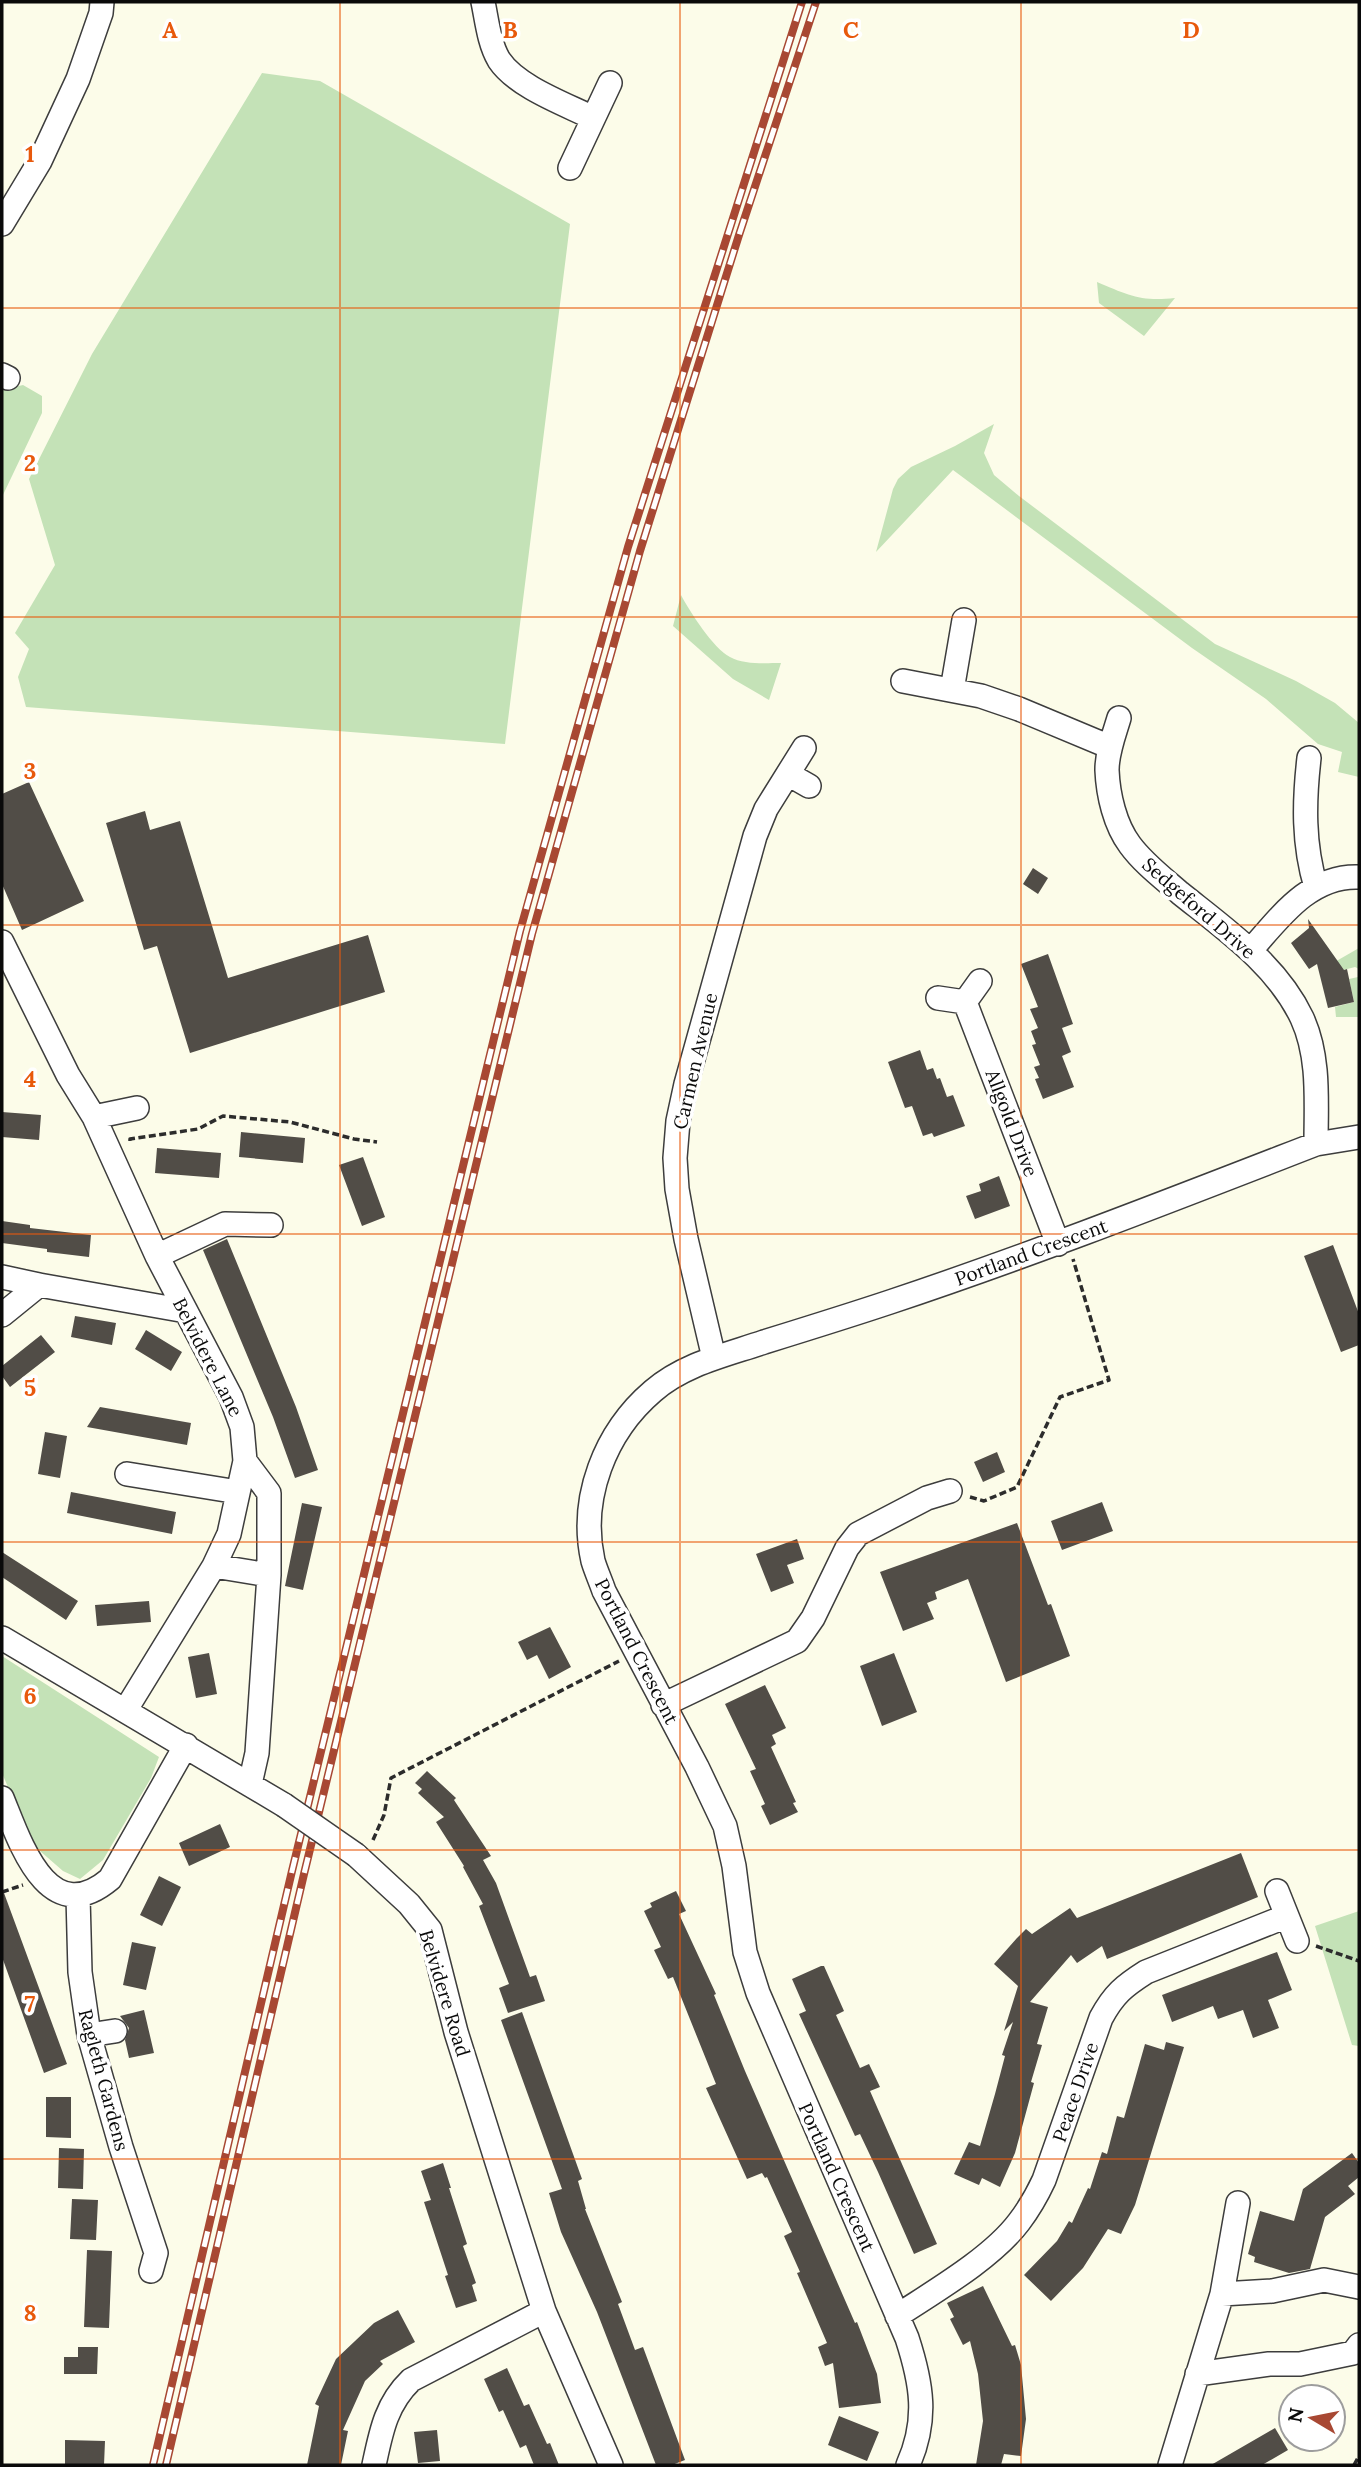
<svg xmlns="http://www.w3.org/2000/svg" width="1361" height="2467" viewBox="0 0 1361 2467" font-family="Lora,serif">
<style>
.green{fill:#c4e2b7}
.building{fill:#514d47}
.lines{fill:none;stroke-linecap:round;stroke-linejoin:round}
.minor-casing{stroke:#3d3d3d;stroke-width:26}
.path{stroke:#2c2c2c;stroke-width:3.5;stroke-dasharray:7 3.5;stroke-linecap:butt}
.minor{stroke:#fff;stroke-width:23}
.rail-casing{stroke:#a84833;stroke-width:8}
.rail{stroke:#fff;stroke-width:5;stroke-dasharray:16;stroke-linecap:butt}
.minor-bridge-casing{stroke:#3d3d3d;stroke-width:26;stroke-linecap:butt}
.minor-bridge{stroke:#fff;stroke-width:23}
.grid{fill:none;stroke:#e8590c;stroke-width:2;stroke-opacity:0.55}
.labels{text-anchor:middle;dominant-baseline:central;stroke-width:7;stroke-linejoin:round;paint-order:stroke}
.street-label{font-size:19px;fill:#0a0a0a;stroke:#fff}
.grid-label{font-size:23px;text-anchor:middle;font-weight:bold;fill:#e8590c;stroke:#fff;stroke-width:7;stroke-linejoin:round;paint-order:stroke}
</style>
<rect width="100%" height="100%" fill="#fcfce9"/>
<path class="green" d="M262,73L320,81L570,224L505,744L26,707L18,677L29,649L15,633L55,565L29,479L92,354Z
M1097,282C1128,295 1141,302 1175,298L1144,336L1099,303Z
M23,385L42,396V413L2,497V390Z
M994,424L984,453L994,475L1019,496L1215,644L1296,681L1335,703L1359,723V777L1338,772L1342,752L1318,744L1266,699L1192,648L953,470L876,552L893,489L898,479L911,467L955,446Z
M681,595C690,612 713,648 730,657C744,665 765,663 781,663L769,700L733,679L673,626Z
M1359,948V969L1355,967L1328,974L1326,967Z
M1359,974V1017H1336L1335,1007L1354,1002L1349,979L1358,977Z
M2,1656L159,1757L151,1778L103,1860L80,1879L63,1871L32,1844L2,1773Z
M1359,1911V2046L1352,2045L1315,1926Z"/>
<path class="building" d="M29,782L84,901L22,930L2,884V794Z
M145,811L150,830L180,821L228,978L368,935L385,992L190,1053L157,946L144,950L106,823Z
M1033,868L1048,878L1038,894L1023,884Z
M1308,919L1344,970L1347,969L1354,1002L1328,1008L1317,964L1309,969L1291,943L1309,928Z
M1048,954L1073,1024L1062,1028L1071,1052L1062,1056L1074,1087L1043,1099L1035,1079L1039,1078L1034,1067L1040,1065L1032,1045L1036,1044L1031,1031L1038,1028L1030,1009L1038,1007L1021,964Z
M920,1050L927,1070L933,1068L937,1079L940,1078L947,1097L953,1095L965,1126L934,1137L932,1133L923,1136L912,1106L905,1108L888,1062Z
M2,1112L41,1115L39,1140L2,1137Z
M241,1132L305,1138L303,1163L239,1157Z
M157,1148L221,1153L219,1178L155,1173Z
M363,1157L385,1217L362,1226L339,1165Z
M999,1176L1010,1206L975,1219L966,1196L981,1191L979,1184Z
M2,1221L30,1225V1228L91,1235L89,1257L47,1252V1249L2,1243Z
M227,1239L296,1407L318,1470L295,1478L273,1417L203,1250Z
M1333,1245L1359,1314V1345L1341,1352L1304,1256Z
M75,1316L116,1323L112,1345L71,1337Z
M146,1330L182,1352L171,1371L135,1349Z
M41,1335L55,1352L10,1387L2,1376V1366Z
M100,1407L191,1423L187,1445L87,1427Z
M45,1432L67,1436L60,1478L38,1474Z
M997,1452L1005,1472L983,1482L974,1462Z
M71,1492L176,1512L172,1534L67,1513Z
M1102,1502L1113,1531L1062,1550L1051,1521Z
M302,1503L322,1507L303,1590L285,1586Z
M1017,1523L1048,1605L1051,1604L1070,1656L1006,1682L968,1579L935,1592L937,1599L927,1603L934,1619L903,1631L880,1572Z
M797,1539L804,1559L787,1565L794,1583L771,1592L756,1554Z
M2,1552L78,1601L66,1620L2,1577Z
M149,1601L151,1622L97,1626L95,1605Z
M550,1627L571,1667L549,1679L537,1655L527,1660L518,1642Z
M209,1653L217,1694L196,1698L188,1657Z
M894,1653L917,1712L882,1726L860,1666Z
M765,1685L786,1728L772,1735L776,1744L771,1747L796,1802L793,1803L798,1812L770,1825L761,1806L765,1804L750,1771L756,1769L725,1704Z
M427,1771L456,1798L454,1800L491,1856L483,1860L496,1883L530,1977L536,1975L545,2001L508,2013L499,1988L509,1984L479,1906L483,1904L463,1867L464,1866L436,1822L444,1817L418,1793L422,1789L415,1783Z
M220,1824L230,1847L189,1866L179,1843Z
M1241,1853L1258,1897L1107,1959L1102,1946L1077,1963L1071,1955L1030,2002L1048,2007L1037,2044L1042,2045L1031,2082L1034,2083L1015,2153L1000,2187L982,2178L979,2185L954,2174L969,2142L980,2146L995,2094L1005,2056L1002,2055L1013,2022L1004,2031L1018,1986L994,1964L1017,1938L1026,1929L1032,1934L1070,1908L1077,1918Z
M159,1876L181,1887L162,1926L140,1915Z
M676,1891L686,1911L679,1914L716,1994L714,1995L745,2071L855,2323L857,2322L877,2374L881,2403L839,2408L833,2363L825,2366L818,2347L827,2343L797,2273L800,2272L784,2236L792,2232L767,2177L765,2178L762,2173L747,2179L706,2088L716,2084L673,1977L668,1979L654,1950L661,1947L644,1911L652,1907L650,1903Z
M4,1893L67,2064L44,2073L2,1957V1894Z
M132,1942L156,1947L146,1990L123,1985Z
M1277,1952L1292,1990L1268,2000L1279,2028L1253,2038L1243,2010L1218,2019L1213,2006L1172,2022L1162,1995Z
M821,1966H824L844,2011L836,2015L860,2068L869,2064L880,2087L870,2091L937,2244L914,2254L878,2172L860,2134L855,2136L799,2014L806,2011L792,1979Z
M144,2010L154,2053L129,2058L125,2040L129,2028L120,2016Z
M522,2012L582,2179L578,2181L586,2209H585L622,2302L618,2304L635,2350L643,2347L685,2460L672,2465H656L597,2312L561,2232L549,2193L562,2189L501,2020Z
M1166,2042L1184,2047L1135,2205L1121,2234L1108,2229L1083,2268L1051,2301L1024,2275L1057,2241L1069,2221L1072,2223L1088,2188L1090,2189L1102,2152L1107,2154L1117,2116L1124,2118L1145,2044L1164,2050Z
M46,2097H71V2138L46,2137Z
M59,2148L84,2149L83,2189L58,2188Z
M1352,2153L1359,2163V2177L1348,2186L1355,2194L1325,2217L1310,2269L1289,2273L1254,2262L1255,2257L1248,2254L1260,2211L1294,2221L1303,2189Z
M443,2163L451,2188H449L467,2244L463,2246L476,2283L472,2285L477,2301L456,2308L445,2276L448,2275L424,2202L431,2200L421,2171Z
M72,2199L98,2200L96,2240L70,2239Z
M87,2250L112,2251L109,2328L84,2327Z
M983,2286L1012,2346L1015,2345L1021,2365L1026,2419L1021,2456L1004,2454L1001,2465H976L983,2421L978,2374L970,2341L963,2345L950,2319L954,2317L947,2303Z
M398,2310L415,2342L380,2361L383,2364L365,2381L343,2430L348,2431L341,2465H307L319,2406L315,2404L336,2359L374,2323Z
M78,2347H98L97,2374H64V2357H78Z
M507,2368L524,2406L529,2404L547,2444L550,2443L559,2465H534L526,2445L520,2448L503,2410L499,2412L484,2379Z
M839,2416L879,2432L867,2461L828,2445Z
M1275,2428L1288,2450L1262,2465H1211Z
M437,2430L440,2461L418,2463L414,2432Z
M65,2440L105,2441L104,2465H65Z"/>
<g class="lines">
<defs>
<path id="minor" d="M483,2C487,21 489,43 499,60C517,87 565,104 593,118
M570,168L610,83
M2,224L40,161L78,79L101,13L102,2
M2,375L8,378
M903,681L981,696L1019,709L1110,747
M952,690L964,620
M1119,718C1114,735 1107,752 1107,770C1108,795 1115,825 1130,845C1144,864 1163,878 1180,893C1225,929 1277,965 1302,1018C1320,1057 1316,1102 1316,1144
M1309,758C1304,802 1303,844 1316,887
M788,774L809,786
M2,942L68,1075L94,1117L157,1256L231,1397L242,1427L245,1461L229,1534L214,1566L125,1711
M1251,950C1280,917 1310,875 1359,877
M938,998L965,1002L1058,1244
M965,1002L980,981
M94,1117L137,1108
M157,1256L225,1224L271,1225
M2,1277L39,1285
M2,1315L39,1285L186,1311
M714,1358L686,1239L677,1189L675,1158L678,1121L686,1084L755,836L766,809L804,748
M245,1461L269,1493V1575L257,1753L250,1784
M127,1474L238,1492
M214,1566L269,1575
M2,1638L284,1805
M663,1705L797,1641L813,1618L847,1548L858,1534L927,1498L950,1491
M2,1798C20,1842 48,1931 110,1879L186,1745
M356,1855L409,1904L430,1930L456,2032L544,2311L611,2465
M1277,1891L1297,1941
M78,1896L80,1972L89,2035L121,2147L156,2253L151,2271
M89,2035L115,2031
M1222,2294L1272,2291L1324,2280L1359,2287
M897,2316C935,2291 992,2258 1019,2222C1029,2209 1037,2195 1044,2180L1101,2018C1114,1994 1124,1986 1146,1972L1287,1916
M1197,2374L1269,2364H1300L1353,2353L1359,2345
M374,2465C381,2432 386,2404 411,2380L544,2311
M908,2465C928,2420 922,2384 907,2338L758,1993L745,1952L734,1866L725,1826L697,1767L604,1591C601,1582 596,1571 593,1561C579,1498 605,1432 653,1391C684,1364 726,1355 764,1342C806,1329 848,1316 890,1302C1034,1254 1174,1199 1316,1144L1359,1137
M1170,2465L1222,2294L1238,2203"/>
</defs>
<use href="#minor" class="minor-casing"/>
<path class="path" d="M130,1141V1139L198,1129L223,1116L290,1122L354,1139L377,1142
M970,1497L984,1501L1017,1487L1060,1397L1109,1380L1073,1259
M373,1840L384,1815L391,1778L619,1661
M2,1892L23,1885
M1316,1946L1359,1961
M1354,2465L1359,2456"/>
<use href="#minor" class="minor"/>
<defs>
<path id="rail" d="M153,2465L292,1871L520,931L628,547L802,2
M166,2465L304,1874L532,934L640,551L739,235L816,2"/>
</defs>
<use href="#rail" class="rail-casing"/>
<use href="#rail" class="rail"/>
<defs>
<path id="minor-bridge" d="M284,1805L356,1855"/>
</defs>
<use href="#minor-bridge" class="minor-bridge-casing"/>
<use href="#minor-bridge" class="minor-bridge"/>
</g>
<path class="grid" d="M340,2V2465M680,2V2465M1021,2V2465M2,308H1359M2,617H1359M2,925H1359M2,1234H1359M2,1542H1359M2,1850H1359M2,2159H1359"/>
<g class="labels">
<g class="street-label">
<text transform="translate(1199 908) rotate(41)">Sedgeford Drive</text>
<text transform="translate(695 1061) rotate(-77)">Carmen Avenue</text>
<text transform="translate(1012 1123) rotate(69)">Allgold Drive</text>
<text transform="translate(1031 1252) rotate(-20)">Portland Crescent</text>
<text transform="translate(208 1357) rotate(63)">Belvidere Lane</text>
<text transform="translate(637 1651) rotate(63)">Portland Crescent</text>
<text transform="translate(445 1993) rotate(73)">Belvidere Road</text>
<text transform="translate(104 2080) rotate(75)">Ragleth Gardens</text>
<text transform="translate(1075 2092) rotate(-71)">Peace Drive</text>
<text transform="translate(837 2177) rotate(66)">Portland Crescent</text>
</g>
</g>
<g class="grid-label">
<text x="170" y="38">A</text>
<text x="510" y="38">B</text>
<text x="851" y="38">C</text>
<text x="1191" y="38">D</text>
<text x="30" y="162">1</text>
<text x="30" y="471">2</text>
<text x="30" y="779">3</text>
<text x="30" y="1087">4</text>
<text x="30" y="1396">5</text>
<text x="30" y="1704">6</text>
<text x="30" y="2012">7</text>
<text x="30" y="2321">8</text>
</g>
<rect width="1361" height="2467" fill="none" stroke="#0a0a0a" stroke-width="7"/>
<g transform="translate(1312 2418) rotate(280)"><circle r="33" fill="#ffffff" stroke="#9d9d9d" stroke-width="2"/>
<path d="M0-5L12 26L0 18L-12 26Z" fill="#a84833"/>
<text y="-10" font-size="19" font-weight="bold" text-anchor="middle" fill="#0a0a0a">N</text>
</g>
</svg>
